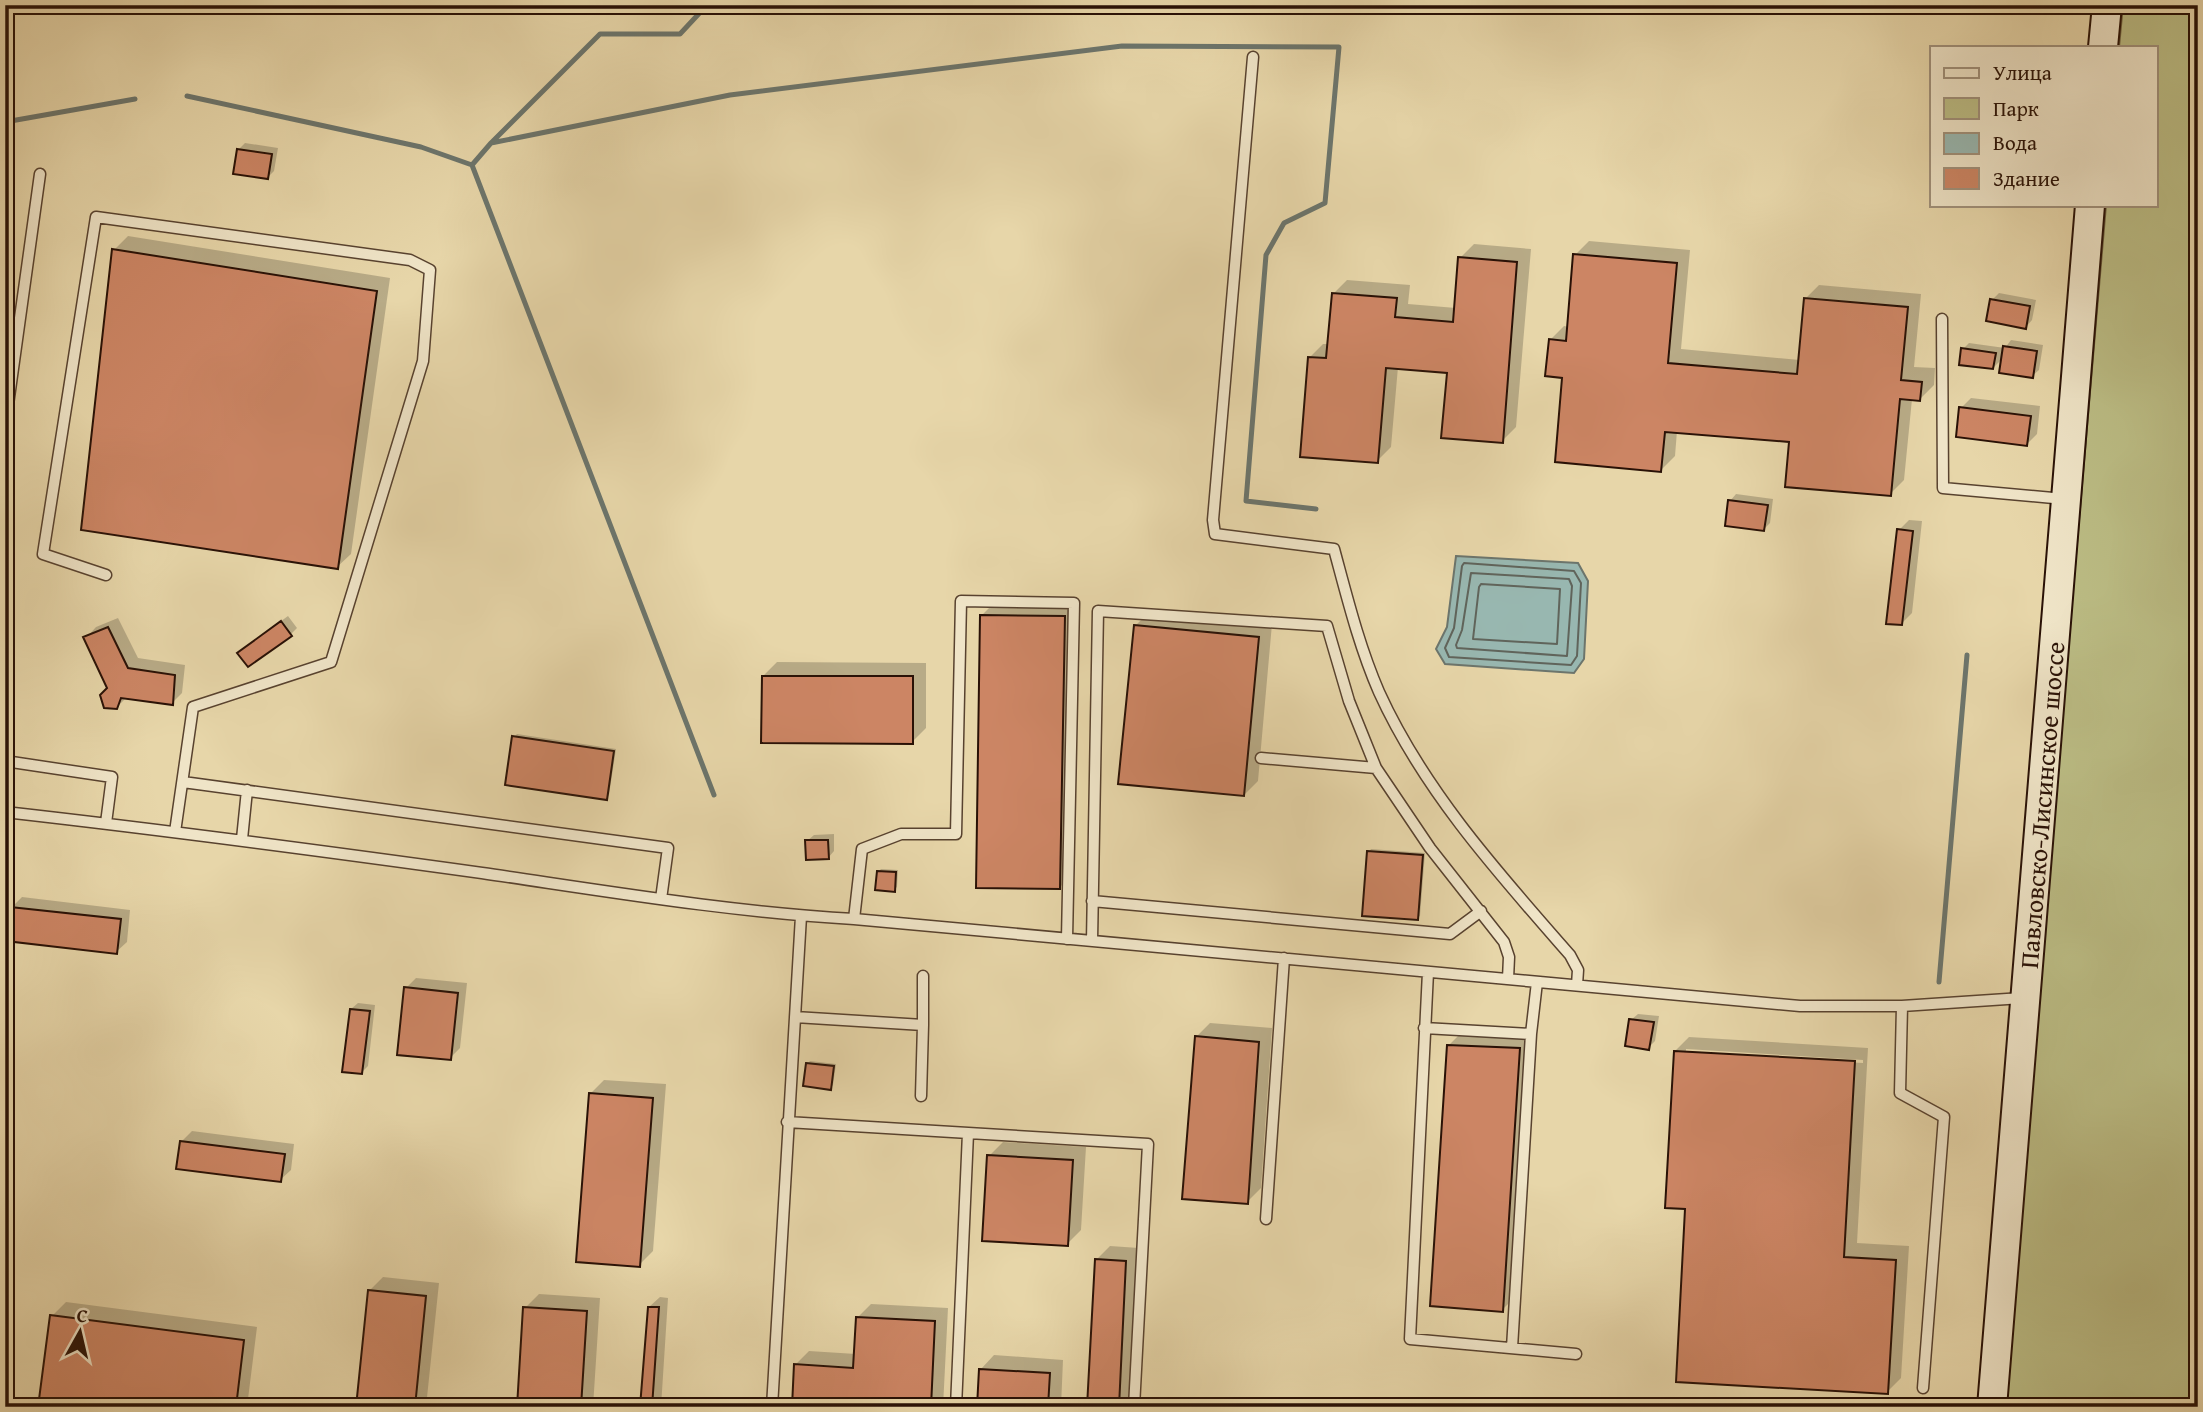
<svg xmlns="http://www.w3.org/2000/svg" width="2203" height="1412" viewBox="0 0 2203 1412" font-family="'Gentium Book Plus',serif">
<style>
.green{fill:#bbbc84;stroke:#726645;stroke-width:2}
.water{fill:#98b7b0;stroke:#6c756c;stroke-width:2}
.shadow{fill:#0003;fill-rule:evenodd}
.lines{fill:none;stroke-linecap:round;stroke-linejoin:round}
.shore{stroke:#60645b;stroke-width:2}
.stream{stroke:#6c756c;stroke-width:5}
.building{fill:#cc8564;stroke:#291106;stroke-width:2}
.service-casing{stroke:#58422f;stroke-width:13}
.secondary-casing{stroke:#291106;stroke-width:32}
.service{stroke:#efe4c7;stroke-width:10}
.secondary{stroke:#efe4c7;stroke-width:28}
.labels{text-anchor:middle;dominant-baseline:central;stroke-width:5;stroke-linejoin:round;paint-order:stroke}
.street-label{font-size:26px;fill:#291106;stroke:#efe4c7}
</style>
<rect width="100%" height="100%" fill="#e7d6a9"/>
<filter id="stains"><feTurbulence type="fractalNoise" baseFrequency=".00286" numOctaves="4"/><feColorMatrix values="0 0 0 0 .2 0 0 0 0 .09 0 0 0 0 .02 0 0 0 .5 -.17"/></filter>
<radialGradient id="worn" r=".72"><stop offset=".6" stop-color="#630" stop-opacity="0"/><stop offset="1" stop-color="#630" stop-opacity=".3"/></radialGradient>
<path class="green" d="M2123,5H2198V1407H2003L2106,205H2156V47H2119Z"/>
<path class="water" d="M1456,556L1578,563L1588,581L1584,659L1574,673L1445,664L1436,649L1447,627Z"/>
<path class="shadow" d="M245,143L278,148L274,171L268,177L238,150Z
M128,236L390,278L351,554L337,567L114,250Z
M1589,241L1690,250L1681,349L1800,360L1805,299L1819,285L1921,294L1914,367L1935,368L1934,385L1920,399H1912L1904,480L1890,494L1791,441L1677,431L1675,456L1661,470L1564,376L1550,340L1564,326L1569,327L1575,255Z
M1474,244L1531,249L1516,427L1502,441L1448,371L1398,367L1391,447L1377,461L1309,358L1323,344H1329L1333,294L1347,280L1410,285L1408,304L1456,308L1460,258Z
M1999,293L2036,300L2032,320L2026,327L1992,300Z
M2011,340L2043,345L2039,370L2032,376L2003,358L1993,368L1963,349L1969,343L2005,348Z
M1971,398L2040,406L2037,434L2027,444L1961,408Z
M1736,494L1773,499L1770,523L1764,529L1730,501Z
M1909,520L1922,521L1912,613L1901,624L1899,530Z
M996,601L1078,603L1074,873L1060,887L982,615Z
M1149,612L1272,624L1258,781L1244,795L1135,626Z
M288,616L297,628L291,634L246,647Z
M118,618L138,658L185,665L182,693L172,703L127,697L117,707L86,638L96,627Z
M777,662L926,663V728L912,742L763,676Z
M517,734L616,749L609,795L606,798L514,737Z
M834,834V851L828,858L807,841L814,835Z
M1371,849L1425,853L1420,916L1417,918L1369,852Z
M881,869L898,870L897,887L894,890L879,871Z
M22,897L130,910L127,942L116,952L12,907Z
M416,978L467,983L460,1048L450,1058L406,988Z
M358,1003L375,1005L368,1066L361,1073L351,1009Z
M1638,1014L1659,1016L1655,1041L1648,1048L1631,1020Z
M1210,1023L1272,1028L1261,1188L1247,1202L1196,1037Z
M1462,1032L1533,1035L1516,1296L1502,1310L1448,1046Z
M1689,1037L1868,1048L1857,1243L1909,1246L1901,1378L1887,1392L1687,1208L1675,1051ZM1686,1049L1863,1060V1063L1686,1053Z
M810,1061L836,1064L833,1085L830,1088L808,1063Z
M604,1080L666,1084L653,1251L639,1265L590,1094Z
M192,1131L294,1144L291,1170L280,1180L182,1141Z
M1003,1142L1086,1147L1081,1230L1067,1244L989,1156Z
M1110,1246L1139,1248L1131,1407H1089L1096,1260Z
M383,1277L439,1283L426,1407H358L369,1291Z
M539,1294L600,1298L593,1407H518L525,1308Z
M660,1297L668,1298L661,1407H642L649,1307Z
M66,1302L257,1327L247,1407H40L52,1316Z
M871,1304L948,1308L943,1407H794L795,1365L809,1351L856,1354L857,1318Z
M994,1355L1063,1360L1061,1407H979L981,1369Z"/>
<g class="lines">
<path class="shore" d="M1464,563L1574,571L1581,583L1577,656L1571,665L1449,657L1445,648L1454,628L1462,566Z
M1471,573L1569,579L1572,586L1567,656L1457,648L1456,645L1462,630Z
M1481,584L1560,589L1557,644L1473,639L1479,587Z"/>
<path class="stream" d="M187,96L421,147L472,165
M5,122L135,99
M491,143L600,34H680L707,5
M714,795L472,165L491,143L730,95L1122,46L1339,47L1325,203L1284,223L1266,255L1246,501L1316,509
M1939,982L1967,655"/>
</g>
<path class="building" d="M237,149L272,154L268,179L233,174Z
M112,249L377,291L338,569L81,530Z
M1573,254L1677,263L1668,363L1797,374L1804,298L1908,307L1901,380L1922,382L1920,401L1900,399L1891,496L1785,487L1789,442L1665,432L1661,472L1555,462L1562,378L1545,376L1549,339L1566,341Z
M1458,257L1517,262L1503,443L1441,438L1447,373L1386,368L1378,463L1300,457L1308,357L1326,358L1332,293L1397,298L1395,317L1453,322Z
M1990,299L2030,306L2026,329L1986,321Z
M2003,346L2037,351L2033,378L1999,373Z
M1961,348L1996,353L1993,369L1959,365Z
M1959,407L2031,416L2027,446L1956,437Z
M1728,500L1768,505L1764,531L1725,526Z
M1897,529L1913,531L1902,625L1886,624Z
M980,615L1065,616L1060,889L976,888Z
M281,621L292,636L248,667L237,653Z
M1134,625L1259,637L1244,796L1118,784Z
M108,627L128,668L175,675L173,705L121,698L117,709L104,708L100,695L107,688L83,637Z
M762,676H913V744L761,743Z
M512,736L614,751L607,800L505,785Z
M805,840H828L829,859L806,860Z
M1367,851L1423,855L1418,920L1362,916Z
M877,871L896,872L895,892L875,890Z
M10,907L121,919L117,954L6,941Z
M404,987L458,993L451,1060L397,1055Z
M350,1009L370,1011L362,1074L342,1072Z
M1629,1019L1654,1022L1649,1050L1625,1046Z
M1195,1036L1259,1042L1248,1204L1182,1199Z
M1447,1045L1520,1048L1503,1312L1430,1306Z
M1674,1051L1855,1061L1844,1257L1896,1260L1888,1394L1676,1382L1685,1209L1665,1208Z
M806,1063L834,1066L831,1090L803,1086Z
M589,1093L653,1098L640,1267L576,1262Z
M180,1141L285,1154L281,1182L176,1169Z
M987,1155L1073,1160L1068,1246L982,1241Z
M1095,1259L1126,1261L1119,1407H1087Z
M368,1290L426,1296L415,1407H356Z
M523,1307L587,1311L581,1407H517Z
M648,1307H659L652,1407H640Z
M50,1315L244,1340L236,1407H38Z
M856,1317L935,1321L931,1407H792L794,1364L853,1368Z
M979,1369L1050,1373L1048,1407H977Z"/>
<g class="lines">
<defs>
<path id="service" d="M1253,57L1213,520L1215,534L1334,549C1347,597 1359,646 1379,692C1424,791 1499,874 1570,955L1578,970L1577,985
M1942,319L1943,488L2064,499
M5,426L40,174
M106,575L43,554L96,217L410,260L430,270L423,361L331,662L193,707L175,832
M1261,758L1376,768
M5,761L112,777L106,823
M183,782L668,848L661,899
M5,812C165,830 323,851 482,873C606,891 730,912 854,919L1800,1006H1902L2022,998
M242,839L247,790
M1092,901L1450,934L1481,911
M854,919L862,849L901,834H956L961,601L1074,603L1067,939
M1092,941L1098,611L1327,626L1349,701L1376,768L1430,848L1504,942L1509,957L1508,979
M1428,972L1410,1339L1576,1354
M1902,1006L1900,1093L1944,1117L1923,1388
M795,1017L923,1025V976
M1424,1028L1531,1034
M921,1096L923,1025
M787,1122L1148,1144L1134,1407
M1266,1219L1284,958
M1512,1348L1531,1034L1537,982
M772,1407L801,916
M956,1407L968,1133"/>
<g id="secondary">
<path d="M2103,47L2107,5"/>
<path id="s1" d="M1992,1407L2090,205"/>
</g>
</defs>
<use href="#service" class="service-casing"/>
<use href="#secondary" class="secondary-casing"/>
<use href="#service" class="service"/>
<use href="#secondary" class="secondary"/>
</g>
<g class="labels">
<g class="street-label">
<text stroke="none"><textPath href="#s1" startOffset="604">Павловско-Лисинское шоссе</textPath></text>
</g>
</g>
<rect width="2203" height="1412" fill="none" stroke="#e7d6a9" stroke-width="28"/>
<rect x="7" y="7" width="2189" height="1398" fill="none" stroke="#291106" stroke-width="3.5"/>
<rect x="14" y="14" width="2175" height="1384" fill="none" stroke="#291106" stroke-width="2"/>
<rect x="1930" y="46" width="228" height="161" fill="#efe4c7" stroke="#a0907a" stroke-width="2"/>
<rect x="1944" y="68" width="35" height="10" fill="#efe4c7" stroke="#a0907a" stroke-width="2"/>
<text x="1993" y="80" font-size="21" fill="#291106">Улица</text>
<rect x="1944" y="98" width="35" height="21" fill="#bbbc84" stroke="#a0907a" stroke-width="2"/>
<text x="1993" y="116" font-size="21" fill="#291106">Парк</text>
<rect x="1944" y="133" width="35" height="21" fill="#98b7b0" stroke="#a0907a" stroke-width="2"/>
<text x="1993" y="150" font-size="21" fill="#291106">Вода</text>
<rect x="1944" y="168" width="35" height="21" fill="#cc8564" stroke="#a0907a" stroke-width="2"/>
<text x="1993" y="186" font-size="21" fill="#291106">Здание</text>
<g transform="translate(80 1332) rotate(8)" stroke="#efe4c7" stroke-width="5" paint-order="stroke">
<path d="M0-5L12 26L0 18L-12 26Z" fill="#291106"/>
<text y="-10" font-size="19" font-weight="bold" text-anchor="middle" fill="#291106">С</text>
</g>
<rect width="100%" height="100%" filter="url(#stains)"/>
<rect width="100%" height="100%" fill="url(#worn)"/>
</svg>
